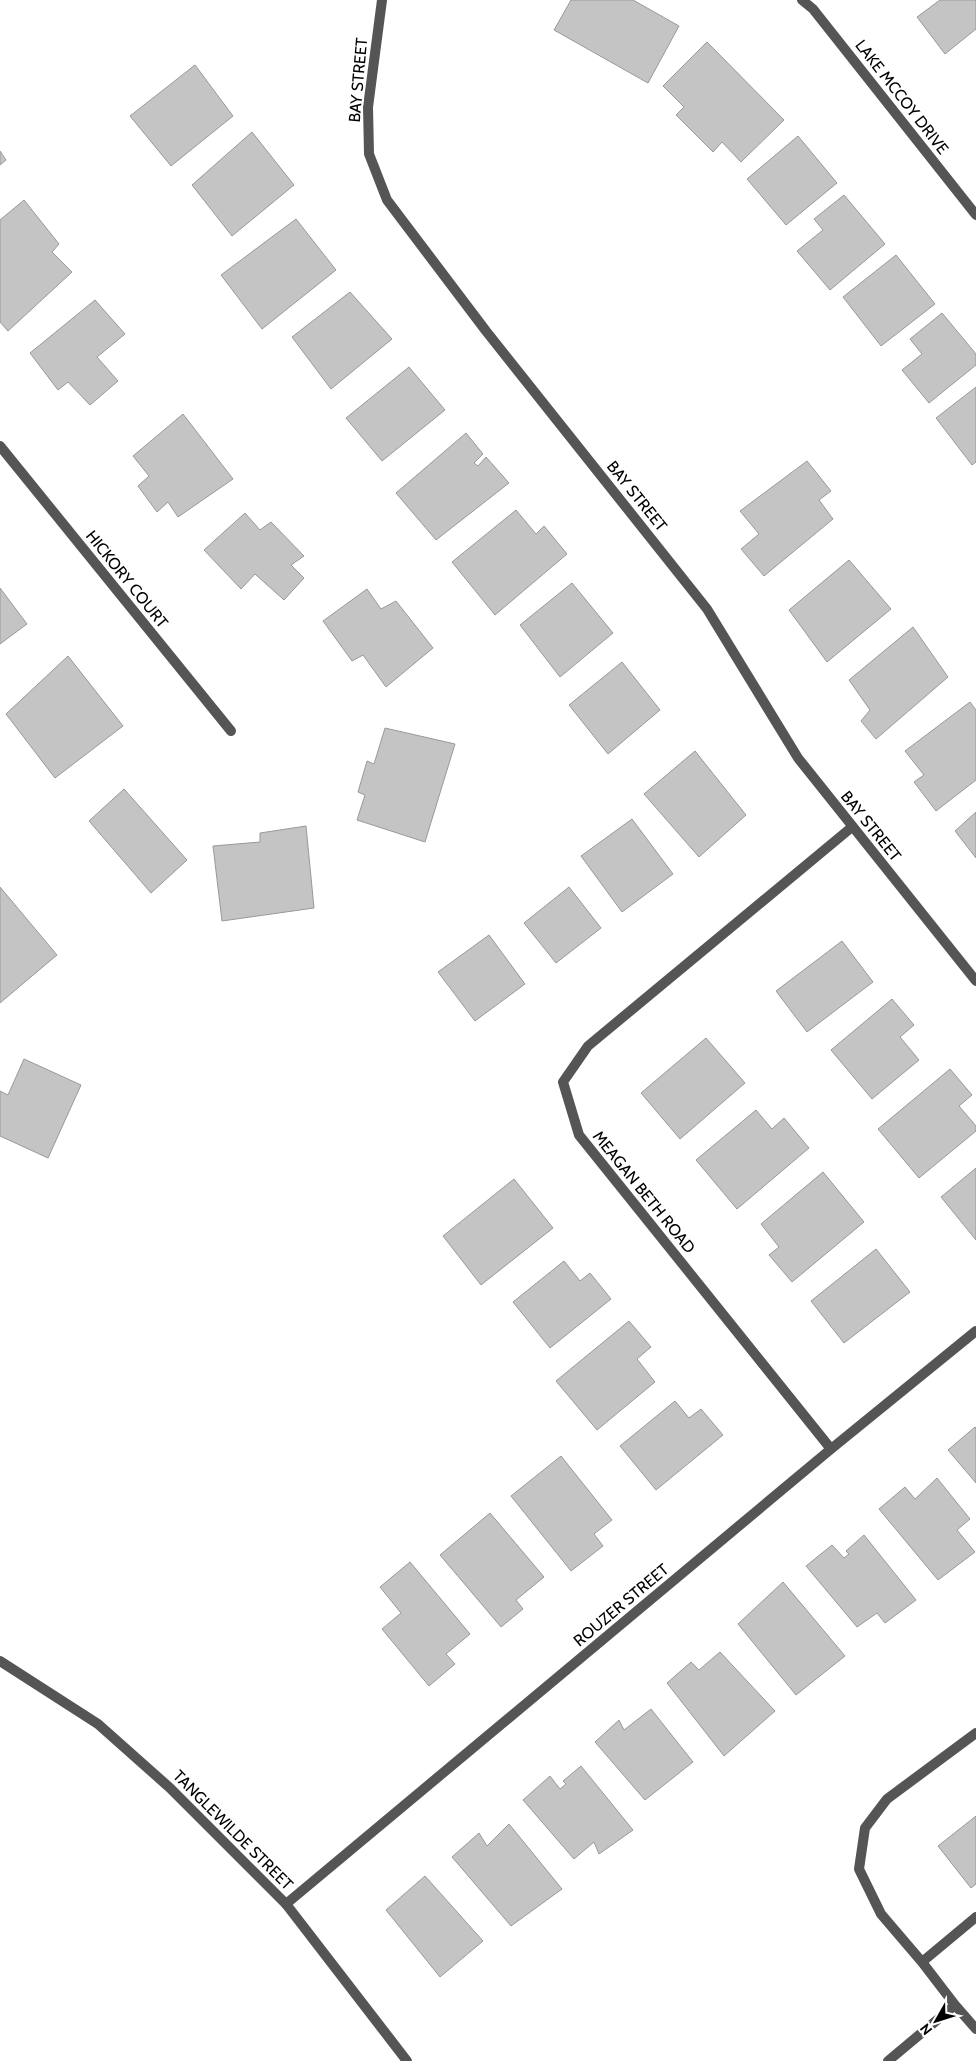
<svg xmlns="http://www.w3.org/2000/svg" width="976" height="2061" viewBox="0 0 976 2061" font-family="Cabin,sans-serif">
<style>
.building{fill:#c4c4c4;stroke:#999}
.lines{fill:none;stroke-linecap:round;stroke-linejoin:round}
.service{stroke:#555;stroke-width:10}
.minor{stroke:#555;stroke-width:10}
.tertiary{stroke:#555;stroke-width:10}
.labels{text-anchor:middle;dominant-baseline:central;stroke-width:4;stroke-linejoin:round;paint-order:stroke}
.street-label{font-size:16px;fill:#000;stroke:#fff}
</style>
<rect width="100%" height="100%" fill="#fff"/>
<path class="building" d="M571,0H633L679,26L648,83L554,30Z
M940,0H976V29L945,54L917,17Z
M707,42L784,120L741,162L722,142L713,152L676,115L684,107L663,86Z
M195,65L233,116L171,166L130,116Z
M252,132L294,185L232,236L192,185Z
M798,136L837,183L786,225L747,179Z
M0,151L6,160L0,165Z
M844,195L885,244L830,290L797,251L823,230L814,219Z
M24,200L59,244L52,252L72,272L8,331L0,322V220Z
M296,219L336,270L262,329L221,275Z
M896,255L935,304L881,346L843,297Z
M350,292L392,339L331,389L292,337Z
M95,300L125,334L97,357L118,381L90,405L68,382L58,390L30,353Z
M942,313L976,354V365L929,403L902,370L922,354L910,339Z
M409,367L445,410L382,461L346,418Z
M976,387V462L972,465L936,418Z
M183,414L233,479L178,517L168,502L157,512L138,486L149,476L133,456Z
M466,433L483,454L474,463L478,466L486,457L509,483L436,540L396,493Z
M807,461L831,491L819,500L833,519L764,576L741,549L759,534L740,511Z
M516,510L536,534L544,526L567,554L495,615L452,562Z
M245,513L260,530L271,522L304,556L291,565L304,578L284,600L255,574L241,589L204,550Z
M849,560L891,609L827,662L789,610Z
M572,583L613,633L560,677L520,625Z
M0,588L27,624L0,644Z
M367,589L381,609L396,601L433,648L386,687L363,655L352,661L323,621Z
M913,627L948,677L876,739L861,721L870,710L849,680Z
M68,656L123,726L55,778L6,714Z
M622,662L660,710L608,754L569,705Z
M970,702L976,710V780L936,811L914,782L924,775L905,751Z
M385,728L455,744L425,842L357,820L365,795L358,792L367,761L374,764Z
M695,751L746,815L699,857L644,794Z
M124,789L187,860L151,893L89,821Z
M976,812V858L955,831Z
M632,819L673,874L622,912L581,856Z
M306,826L314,908L222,921L213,846L260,842V833Z
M0,887L57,955L0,1003Z
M569,887L601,928L556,963L524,923Z
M489,935L525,984L475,1021L438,972Z
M842,941L873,982L807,1032L776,991Z
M892,999L914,1025L900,1037L919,1060L872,1099L831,1050Z
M706,1038L745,1083L680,1139L641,1093Z
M24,1059L81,1085L48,1158L0,1136V1091L8,1095Z
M950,1069L972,1095L959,1106L976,1126V1131L919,1178L878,1129Z
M756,1110L772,1129L784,1118L809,1148L737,1209L696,1160Z
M976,1168V1240L941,1197Z
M823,1172L864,1222L792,1282L769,1255L779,1247L761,1224Z
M514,1179L553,1228L481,1285L443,1236Z
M876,1249L910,1292L844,1343L811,1301Z
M564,1261L580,1281L590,1273L611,1299L550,1348L513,1302Z
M629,1321L651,1347L637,1359L655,1382L597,1430L556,1381Z
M675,1401L689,1418L701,1409L723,1435L656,1490L620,1446Z
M975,1427L976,1428V1483L948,1450Z
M561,1456L612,1520L594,1534L603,1546L571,1571L511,1496Z
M937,1478L970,1519L957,1530L975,1552L938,1580L879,1509L905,1487L915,1499Z
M490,1513L544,1577L516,1600L523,1609L501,1627L440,1555Z
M864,1535L916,1600L885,1623L877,1613L857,1627L806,1566L832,1545L844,1558L849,1554L846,1551Z
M410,1562L470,1634L446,1654L455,1664L429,1686L382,1629L401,1613L380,1587Z
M783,1582L845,1656L796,1695L738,1624Z
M720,1652L775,1711L724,1756L667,1683L691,1662L699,1670Z
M651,1709L693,1762L645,1800L595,1742L619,1720L624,1730Z
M581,1766L633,1830L599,1854L594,1842L574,1859L523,1800L550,1776L560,1789L566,1784L563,1781Z
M976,1816V1884L971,1888L938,1846Z
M509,1824L562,1889L511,1926L452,1857L479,1833L487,1846Z
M425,1876L483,1941L440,1977L386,1910Z"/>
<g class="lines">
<path class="service" d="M976,1733L887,1799L865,1828L859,1869L881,1914L922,1962L976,1917
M955,2005L976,2029
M888,2061L955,2005L922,1962"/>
<path class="minor" d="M382,0L368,107L369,154L387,200L486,331L707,609L798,758L976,981
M802,0L813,9L976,215
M0,446L231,731
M831,1449L579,1135L563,1082L588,1046L852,827
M286,1904L831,1449L976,1331"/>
<path class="tertiary" d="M0,1661L98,1724L170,1788L286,1904L407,2061"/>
</g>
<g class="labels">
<g class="street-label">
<text transform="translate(358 80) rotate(-85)">BAY STREET</text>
<text transform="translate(902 97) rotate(52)">LAKE MCCOY DRIVE</text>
<text transform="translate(637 496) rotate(51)">BAY STREET</text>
<text transform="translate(127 579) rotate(51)">HICKORY COURT</text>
<text transform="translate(871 826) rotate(51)">BAY STREET</text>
<text transform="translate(644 1192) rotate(51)">MEAGAN BETH ROAD</text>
<text transform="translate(621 1605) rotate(-40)">ROUZER STREET</text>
<text transform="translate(233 1830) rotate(45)">TANGLEWILDE STREET</text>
</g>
</g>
<g transform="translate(936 2021) rotate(231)" stroke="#ffffff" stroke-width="4" paint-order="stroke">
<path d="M0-4L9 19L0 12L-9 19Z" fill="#000000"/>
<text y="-8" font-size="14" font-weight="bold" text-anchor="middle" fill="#000000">N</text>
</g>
</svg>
